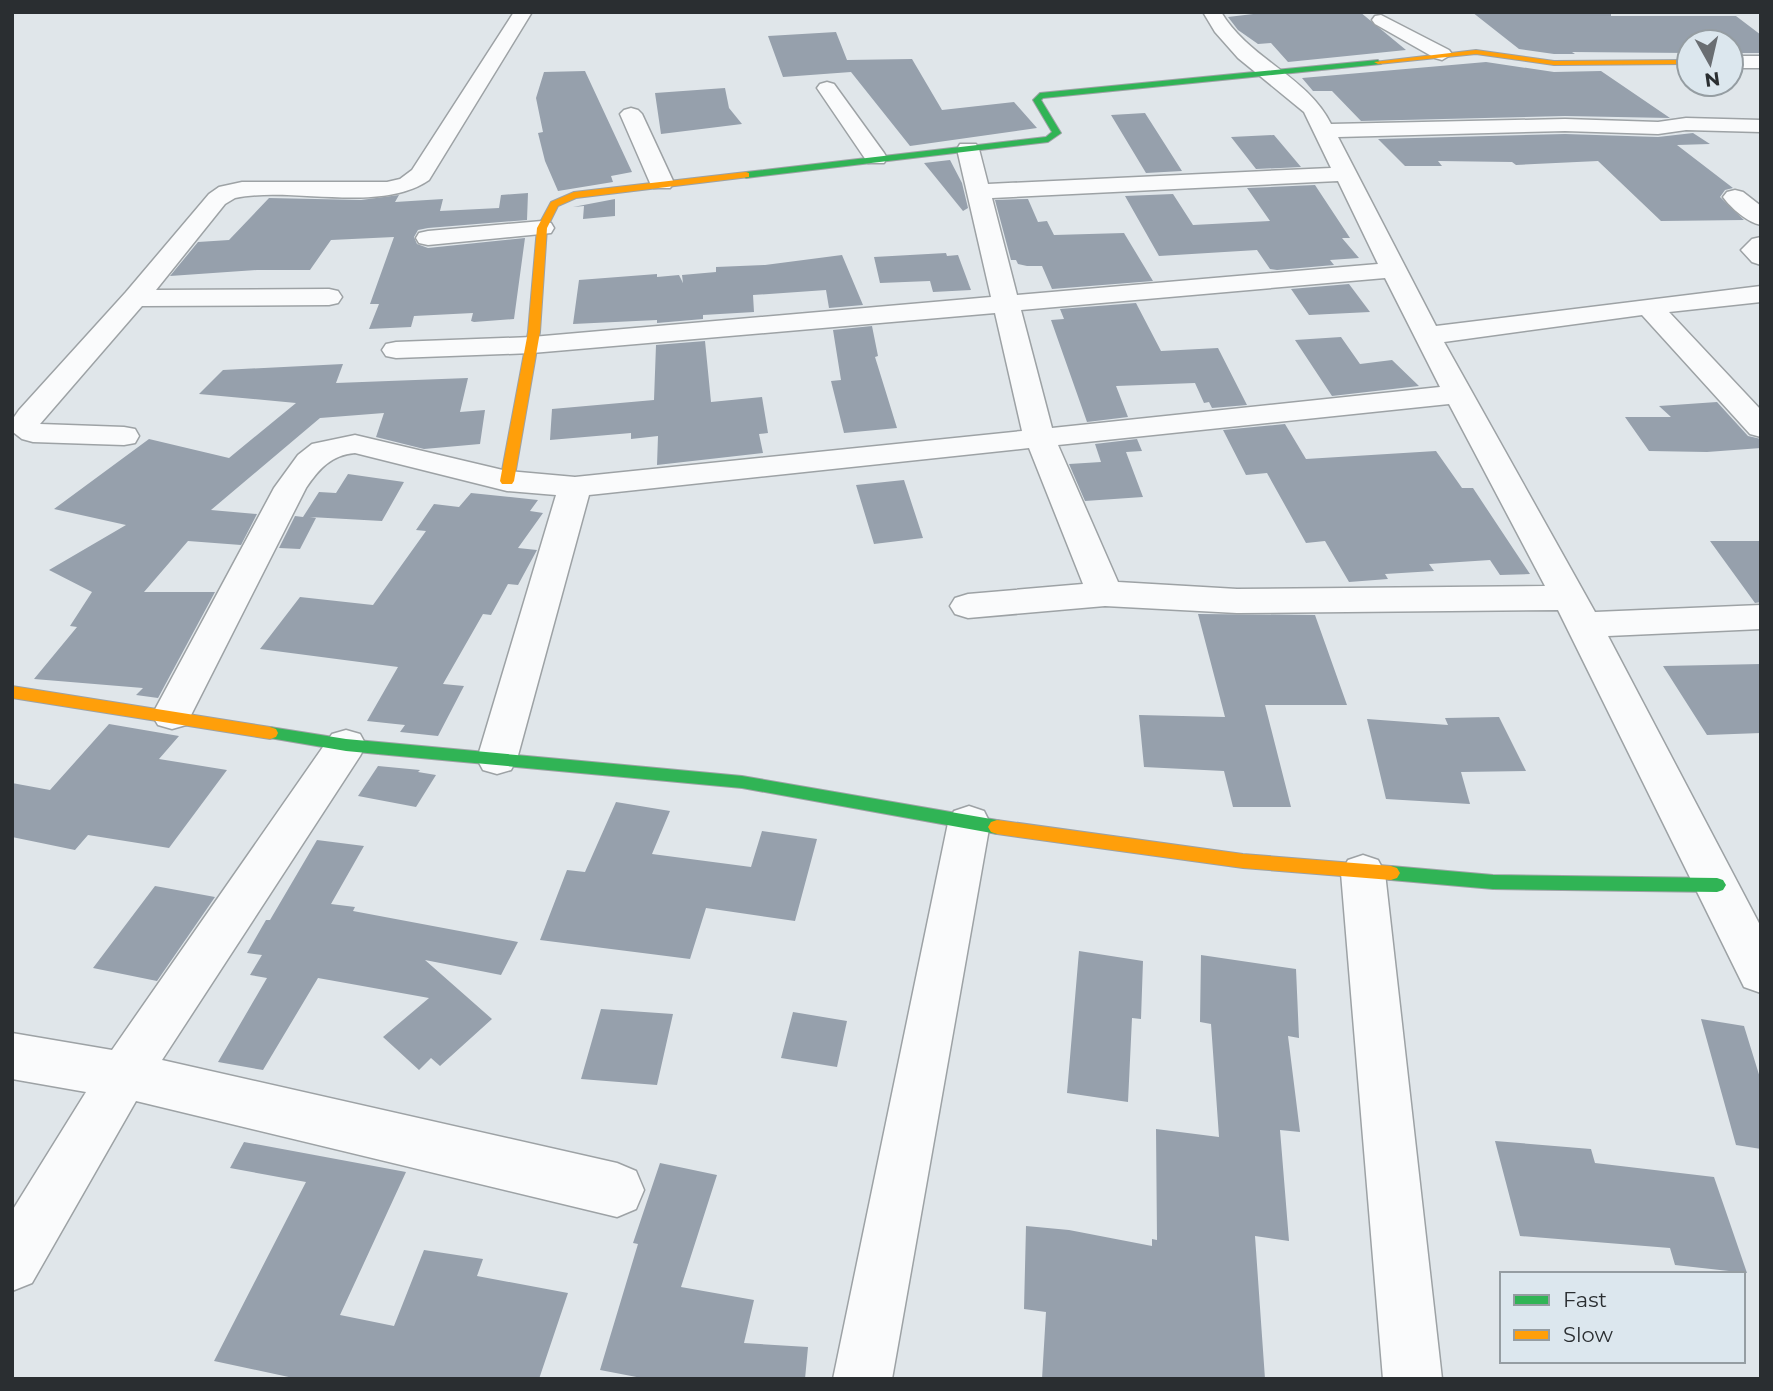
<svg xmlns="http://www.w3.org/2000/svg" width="1773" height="1391" viewBox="0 0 1773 1391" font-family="Montserrat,sans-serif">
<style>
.building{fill:#96a0ac}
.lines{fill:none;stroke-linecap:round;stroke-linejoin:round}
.street-casing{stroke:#9da2a5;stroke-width:3}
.fast-casing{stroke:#9da2a5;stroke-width:2}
.slow-casing{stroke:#9da2a5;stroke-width:2}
.street{fill:#fafbfc;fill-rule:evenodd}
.fast{fill:#30b455;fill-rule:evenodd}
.slow{fill:#ff9f0a;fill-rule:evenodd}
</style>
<rect width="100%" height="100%" fill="#e0e6ea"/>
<path class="building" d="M1270,12H1360L1406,50L1288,62L1271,43L1258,44L1238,30L1228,17Z
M1472,12H1611V16H1736L1761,35V53H1731V42H1689V53L1572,52L1575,54H1554L1519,49Z
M836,32L847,60L912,59L942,110L1014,102L1037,128L910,146L851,72L783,77L768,36Z
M1486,62L1554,72L1601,71L1670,118L1565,116L1361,121L1332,91H1313L1302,78Z
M585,71L632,172L611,176L613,182L558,191L545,161L538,133L543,132L536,98L544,72Z
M725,88L729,108L742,124L661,134L655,93Z
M1145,113L1182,171L1146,173L1111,115Z
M1693,133L1710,144L1677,145L1733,188L1725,190L1720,197L1744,220L1661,221L1598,161L1516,165L1512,162L1438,161L1442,166H1405L1378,139L1565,134L1658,137Z
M1274,135L1301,167L1256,169L1231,137Z
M950,160L962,183L968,208L963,211L924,163Z
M1315,185L1350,238H1342L1359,258L1330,260L1334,265L1277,270L1270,269L1257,250L1159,256L1125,196L1173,194L1193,225L1270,221L1247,188Z
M528,193L527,220L428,228L418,230L414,237L417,244L428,248L525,238L514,319L474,322L471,321L473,313L414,316L411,327L369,329L379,304H370L394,237L331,240L310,270H257L170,276L198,242L229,240L269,198L361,200L399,195L395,202L443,199L440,211L499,208L501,195Z
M615,199V216L583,219L584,206L573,207Z
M1028,199L1038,222L1047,221L1054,235L1124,233L1153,281L1052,289L1042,266H1027L1018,264L1016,260H1011L995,200Z
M946,253L947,256L958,255L971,290L933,292L930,281L880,283L874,257Z
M842,255L863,305L829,308L826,290L753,295L754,312L703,315V319L657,323V320L573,324L579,280L657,274V277L679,275L683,283L682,275L716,272V267L765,265Z
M1349,284L1370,312L1309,315L1291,289Z
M1136,303L1161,351L1218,348L1247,405L1212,408L1209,402L1204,403L1195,383L1116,386L1128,417L1087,422L1051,320L1064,319L1060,309Z
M872,326L878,356L875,357L897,428L844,433L831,381L841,380L833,330Z
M1341,337L1360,364L1392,360L1419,386L1332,396L1295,340Z
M705,341L711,402L762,397L768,433L759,434L763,453L657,465L658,436L631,439V433L550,440L552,409L654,400L656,345Z
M343,364L336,383L468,378L460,412L485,410L480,444L424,449L376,437L384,413L320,418L211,510L257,514L241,545L188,541L144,592H215L158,698L136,695L143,688L34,679L77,627L70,626L92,592L49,570L126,525L54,509L149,439L229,458L296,403L199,394L223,370Z
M1717,402L1748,436L1761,439V448L1707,452L1649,451L1625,417H1671L1659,406Z
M1285,424L1306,459L1436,451L1462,488H1473L1530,574L1500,575L1490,560L1429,564L1434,571L1385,574L1388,579L1349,582L1325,541L1306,543L1267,473L1246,475L1223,430Z
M1137,439L1142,451L1126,452L1143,497L1085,501L1069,464L1101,462L1095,444Z
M348,474L404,482L382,521L310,517L316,518L300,549L279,548L295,516L303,517L319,492L336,493Z
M904,480L923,538L874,544L856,485Z
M471,493L538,500L530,511L543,513L518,548L537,550L518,585L508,584L491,615L483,614L443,684L464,686L438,736L400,732L405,725L367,721L398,667L260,649L300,597L373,605L426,531L416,530L434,504L459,507Z
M1710,541H1761V602L1755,603Z
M1198,614L1315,615L1347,705H1265L1291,807H1233L1224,771L1144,767L1139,715L1225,717Z
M1761,664V733L1707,735L1663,666Z
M1499,717L1526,771L1461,772L1470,804L1386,799L1367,719L1448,725L1445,718Z
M109,724L179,736L159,759L227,770L169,848L88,835L75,850L12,837V783L50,790Z
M378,766L420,770L418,772L436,775L416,807L358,796Z
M616,802L670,811L652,854L751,867L762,831L817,839L795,921L706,908L690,959L540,940L567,870L585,872Z
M317,840L364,846L331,904L355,907L353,911L518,942L501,975L425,960L492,1019L440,1066L431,1058L419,1070L383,1037L429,998L318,978L263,1070L218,1062L267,978L250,975L262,955L247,953L266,920H270Z
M155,886L215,897L157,981L93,968Z
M1079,951L1143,961L1141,1019L1132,1018L1128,1102L1067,1093Z
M1201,955L1296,969L1299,1038L1288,1036L1300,1132L1280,1130L1289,1241L1255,1236L1265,1379H1042L1046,1312L1024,1309L1026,1226L1069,1230L1152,1246V1239L1157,1240L1156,1129L1219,1137L1211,1024L1200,1022Z
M601,1009L673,1014L657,1085L581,1079Z
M793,1012L847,1021L837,1067L781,1058Z
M1701,1019L1744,1026L1761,1081V1149L1736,1145Z
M1495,1141L1591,1149L1595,1163L1714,1177L1747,1273L1675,1265L1670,1248L1520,1236Z
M244,1142L406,1172L340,1315L394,1326L424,1250L483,1259L477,1276L568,1293L539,1379H298L214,1361L306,1182L230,1168Z
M660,1163L717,1175L681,1287L754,1300L744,1343L808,1347L805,1379H647L600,1370L638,1244L633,1243Z"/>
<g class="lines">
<defs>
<path id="street" d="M514,12H532L429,180C380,214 292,186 235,198L225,204L156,290L329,289L338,291L342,297L338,303L329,305L142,306L40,424L124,427L135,429L139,436L135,443L124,445L33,442L22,439L13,432L12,420L19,410L126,292L209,194L219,187L242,182H387L400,179L412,170Z
M1203,12H1221C1249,59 1307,76 1331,124L1565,119L1658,122L1686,118L1761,120V132L1686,130L1658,134L1565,131L1338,137L1436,326L1761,286V302L1669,312L1761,410V437L1750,434L1642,315L1444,342L1595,612L1761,605V629L1608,636L1761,927V993L1744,987L1558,610L1237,613L1105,606L968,618L955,614L950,606L955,598L968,594L1083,584L1029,448L589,495L517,759L511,770L497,774L483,770L477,759L556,495L507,491L355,453C331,455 319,469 306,488L186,725L172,729L158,725L152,715L274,488L298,455L312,444L355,435L507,471L575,477L1022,431L995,313L532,353L396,358L386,356L382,350L386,344L396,342L532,337L991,297L957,149L960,144H976L979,149L988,184L1331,168L1304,112L1238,58L1215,32ZM1338,181L1378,264L1017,295L992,198ZM1385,278L1440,387L1052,428L1021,310ZM1449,404L1545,586L1237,589L1118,582L1058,445Z
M1381,15L1449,50L1452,54L1442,60L1435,58L1375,24L1372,20L1375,16Z
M1731,56H1761V68H1731Z
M827,82L834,84L884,153L887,158L884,163H868L817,88L820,84Z
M631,108L638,110L642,114L674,183L670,188H654L650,183L620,114L624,110Z
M1735,190L1743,192L1761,206V225C1747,222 1731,208 1723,197L1727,192Z
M542,221L551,223L554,228L551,233L428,245L419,243L416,238L419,233L428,231Z
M1761,237V265L1752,262L1741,250L1752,239Z
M346,730L360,734L366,745L360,756L162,1060L617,1163L636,1171L644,1190L636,1209L617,1217L136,1101L32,1283L12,1291V1211L86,1092L12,1079V1033L112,1050L332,734Z
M969,806L984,811L990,823L892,1379H833L948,823L954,811Z
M1363,855L1378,860L1385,873L1442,1379H1383L1341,873L1348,860Z"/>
<path id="fast" d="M1378,60L1381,64L1043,98L1041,100L1061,133L1048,142L746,178L741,175L746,172L1046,137L1052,132L1033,100L1040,93Z
M270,727L346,739L742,776L997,820L1003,822L1006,827L1003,832L997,834L742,788L346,751L264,737L262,733L264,729Z
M1391,866L1493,875L1717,878L1723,880L1726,885L1723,890L1717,892L1493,889L1391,880L1385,878L1382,873L1385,868Z"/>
<path id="slow" d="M1476,50L1554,61L1689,60V64L1554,65L1476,54L1378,64L1374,62Z
M746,172L749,173V177L576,198L558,206L547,228L540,332L514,481L512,484H502L500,481L528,332L537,228L551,202L574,192Z
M12,686L270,727L276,729L278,733L276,737L270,739L12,698Z
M997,820L1243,854L1391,866L1397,868L1400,873L1397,878L1391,880L1243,868L997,834L991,832L988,827L991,822Z"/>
</defs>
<use href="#street" class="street-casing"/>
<use href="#fast" class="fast-casing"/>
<use href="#slow" class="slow-casing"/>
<use href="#street" class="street"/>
<use href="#fast" class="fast"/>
<use href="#slow" class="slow"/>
</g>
<rect width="1773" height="1391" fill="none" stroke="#2a2e31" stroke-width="28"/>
<rect x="1500" y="1272" width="245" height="91" fill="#dce7ee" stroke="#959da2" stroke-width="2"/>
<rect x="1514" y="1295" width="35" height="10" fill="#30b455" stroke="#959da2" stroke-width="2"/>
<text x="1563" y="1307" font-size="21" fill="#2a2e31">Fast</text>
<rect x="1514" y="1330" width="35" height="10" fill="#ff9f0a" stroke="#959da2" stroke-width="2"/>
<text x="1563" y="1342" font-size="21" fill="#2a2e31">Slow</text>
<g transform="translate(1710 63) rotate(172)"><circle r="33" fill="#dce7ee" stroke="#959da2" stroke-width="2"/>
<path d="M0-5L12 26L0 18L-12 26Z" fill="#6a6e72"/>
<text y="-10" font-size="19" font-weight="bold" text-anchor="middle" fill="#2a2e31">N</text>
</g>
</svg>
